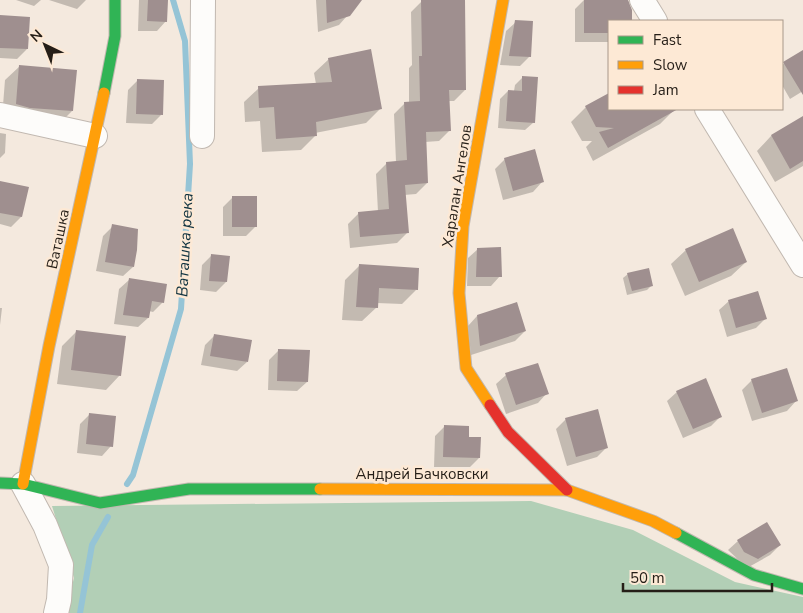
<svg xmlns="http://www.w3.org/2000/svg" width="803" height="613" viewBox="0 0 803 613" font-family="'Nunito Sans',sans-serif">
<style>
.forest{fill:#b2cfb6}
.shadow{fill:#0003}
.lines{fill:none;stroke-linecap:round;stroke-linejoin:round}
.stream{stroke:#95c4d6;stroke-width:6}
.building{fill:#9f8f8f}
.street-casing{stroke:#c1b8b0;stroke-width:26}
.fast-casing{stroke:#c1b8b0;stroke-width:13}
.slow-casing{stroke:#c1b8b0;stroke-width:13}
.jam-casing{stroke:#c1b8b0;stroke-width:13}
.street{stroke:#fdfcfa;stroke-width:24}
.fast{stroke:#30b455;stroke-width:11}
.slow{stroke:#ff9f0a;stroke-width:11}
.jam{stroke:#e5322d;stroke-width:11}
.labels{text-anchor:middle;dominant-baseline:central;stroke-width:5;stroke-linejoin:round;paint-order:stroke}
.street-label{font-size:15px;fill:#251e17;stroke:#fde9d5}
.water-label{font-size:16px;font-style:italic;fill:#0f323f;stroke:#fde9d5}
</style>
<rect width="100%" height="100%" fill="#f4e9de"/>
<path class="forest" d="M531,501L633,530L735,582L803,597V613H65L74,578L52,506Z"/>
<path class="shadow" d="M16,0H41L34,6Z
M49,0H86L77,9Z
M139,0H167L166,21L157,31H138Z
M316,0H361L339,25L318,32Z
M423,0H463L465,90L454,101H448L450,130L439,141L425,142L427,183L416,194L404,195L407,233L397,243L350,248L348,224L359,213L378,212L376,174L387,163L396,162L394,114L405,103H409V68L412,65L411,12Z
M584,0H628L631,10V21H609V42H575V9Z
M0,16L27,49L17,59L0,58Z
M516,22L530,56L520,66L500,65L506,31Z
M803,52V91L790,99L782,85V65Z
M329,59L380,109L366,123L315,133V136L301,150L262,152L260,121L245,122L244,102L259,88L316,84L314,73Z
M20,66L72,111L58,125L2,118L5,80Z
M523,77L534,122L525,130L498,128L500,99L508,91H514L515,85Z
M138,80L161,115L152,124L126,123L128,90Z
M609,94V109L674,110L660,124L593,161L586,147L592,141H582L571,122L586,107Z
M803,118V166L775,182L757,151L771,136Z
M0,133L6,134L5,153L0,158Z
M505,159L542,182L533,192L503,200L495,169Z
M0,183L27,188L21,217L11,227L0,224Z
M233,197L255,227L246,236H223V207Z
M113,226L133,267L123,276L96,271L103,236Z
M478,249L500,276L491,286H467L468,258Z
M686,250L746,262L731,276L685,296L671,264Z
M211,256L226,282L216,292L200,290L202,265Z
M359,266L416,290L402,304L377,303V307L362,321L342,320L345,280Z
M628,274L652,285L647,290L627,295L623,278Z
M129,280L163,302L153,312L149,311L148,318L138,327L114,324L119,289Z
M729,301L765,319L756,328L727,337L719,310Z
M0,308H2L0,325Z
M477,316L525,331L515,341L471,355L468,326Z
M76,332L120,375L106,390L57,384L62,346Z
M215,335L247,362L237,371L201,365L205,345Z
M279,350L307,382L297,391L268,390L269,360Z
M506,375L547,393L538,403L506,414L496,384Z
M752,380L796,401L787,411L752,421L742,390Z
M677,392L721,416L711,426L683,438L667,401Z
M90,414L111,446L102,456L77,453L80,424Z
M566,419L607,447L597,457L567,466L556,429Z
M445,426L468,438L479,458L470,467H434L435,436Z
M738,541L780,545L770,555L747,568L728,550Z"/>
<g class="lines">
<path class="stream" d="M127,484L133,475L181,309L190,164L185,41L173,0
M80,613L92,545L108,517"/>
</g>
<path class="building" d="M148,0H168L167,22L147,21Z
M326,0H362L350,16L327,23Z
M421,0H465L466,90H449L451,131L426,132L428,183L405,185L409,233L360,237L358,212L389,209L386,162L407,160L404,102L420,101L419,56H422Z
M584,0H628L632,10V21H609V33H584Z
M0,15L30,17L28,49L0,48Z
M515,20L533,21L531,57L509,56Z
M371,49L382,109L316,122L317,136L276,139L274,107L259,108L258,86L332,82L328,58Z
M803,50V95L783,62Z
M19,65L77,70L73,111L30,108L16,104Z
M522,76L538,77L535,123L506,121L508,90L522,91Z
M137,79L164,80L163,115L136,114Z
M609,93V109H678L608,148L599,132L614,128L596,127L585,106Z
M803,116V161L790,169L771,135Z
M535,149L544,182L513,191L504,158Z
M0,181L29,187L22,217L0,213Z
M232,196H257V227H232Z
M112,224L138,229L137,250L134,267L105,262Z
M733,228L747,262L699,282L685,249Z
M501,247L502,277H476L477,248Z
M211,254L230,256L227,282L209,281Z
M359,264L419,268L418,290L379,288L378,308L356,307Z
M649,268L653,286L632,291L627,273Z
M129,278L167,284L164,303L152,301L149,318L123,315Z
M758,291L767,319L736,328L728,300Z
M517,302L526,331L480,346L477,315Z
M76,330L126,336L121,376L71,370Z
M214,334L252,340L248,362L210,356Z
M278,349L310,350L308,382L277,381Z
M538,363L549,394L516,405L505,373Z
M787,368L798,401L762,413L751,379Z
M706,378L722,417L693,429L676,391Z
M598,409L608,448L576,457L565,418Z
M89,413L116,416L113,447L86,444Z
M444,425L469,426V437H481L480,458L443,457Z
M767,522L781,545L758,559L744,552L737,540Z"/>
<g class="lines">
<defs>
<path id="street" d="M642,0L655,21
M707,109L803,265
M0,115L95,136
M202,136L203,0
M23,484L45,525L61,565L59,600L56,613"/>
<path id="fast" d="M104,93L115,36V0
M0,483L23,484L100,503L189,489H320
M676,533L754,575L803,589"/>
<path id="slow" d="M490,405L466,368L459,293L463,226L503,0
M23,484L49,346L104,93
M320,489L567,490L653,521L676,533"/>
<path id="jam" d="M490,405L508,432L567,490"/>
</defs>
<use href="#street" class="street-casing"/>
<use href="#fast" class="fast-casing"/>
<use href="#slow" class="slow-casing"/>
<use href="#jam" class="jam-casing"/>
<use href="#street" class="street"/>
<use href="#fast" class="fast"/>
<use href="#slow" class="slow"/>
<use href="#jam" class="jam"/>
</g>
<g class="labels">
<g class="street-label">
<text transform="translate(457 186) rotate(-81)">Харалан Ангелов</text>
<text transform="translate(58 239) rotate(-78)">Ваташка</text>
<text x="422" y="474">Андрей Бачковски</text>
</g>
<g class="water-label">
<text transform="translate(185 245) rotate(-87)">Ваташка река</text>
</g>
</g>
<rect x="608" y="20" width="175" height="90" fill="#fde9d5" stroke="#a79889"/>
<rect x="618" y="36" width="25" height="8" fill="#30b455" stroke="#a79889"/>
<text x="653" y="45" font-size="15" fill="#251e17">Fast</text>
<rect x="618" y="61" width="25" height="8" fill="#ff9f0a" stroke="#a79889"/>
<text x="653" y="70" font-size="15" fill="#251e17">Slow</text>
<rect x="618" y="86" width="25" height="8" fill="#e5322d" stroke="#a79889"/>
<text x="653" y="95" font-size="15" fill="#251e17">Jam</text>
<g transform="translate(45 45) rotate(317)" stroke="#fde9d5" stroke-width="4" paint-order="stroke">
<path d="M0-4L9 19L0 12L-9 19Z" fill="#251e17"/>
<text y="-8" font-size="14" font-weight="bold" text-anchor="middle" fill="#251e17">N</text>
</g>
<path d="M623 583v8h149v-8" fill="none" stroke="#251e17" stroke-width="2.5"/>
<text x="630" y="583" font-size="15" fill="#251e17" stroke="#fde9d5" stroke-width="4" paint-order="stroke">50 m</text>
</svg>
